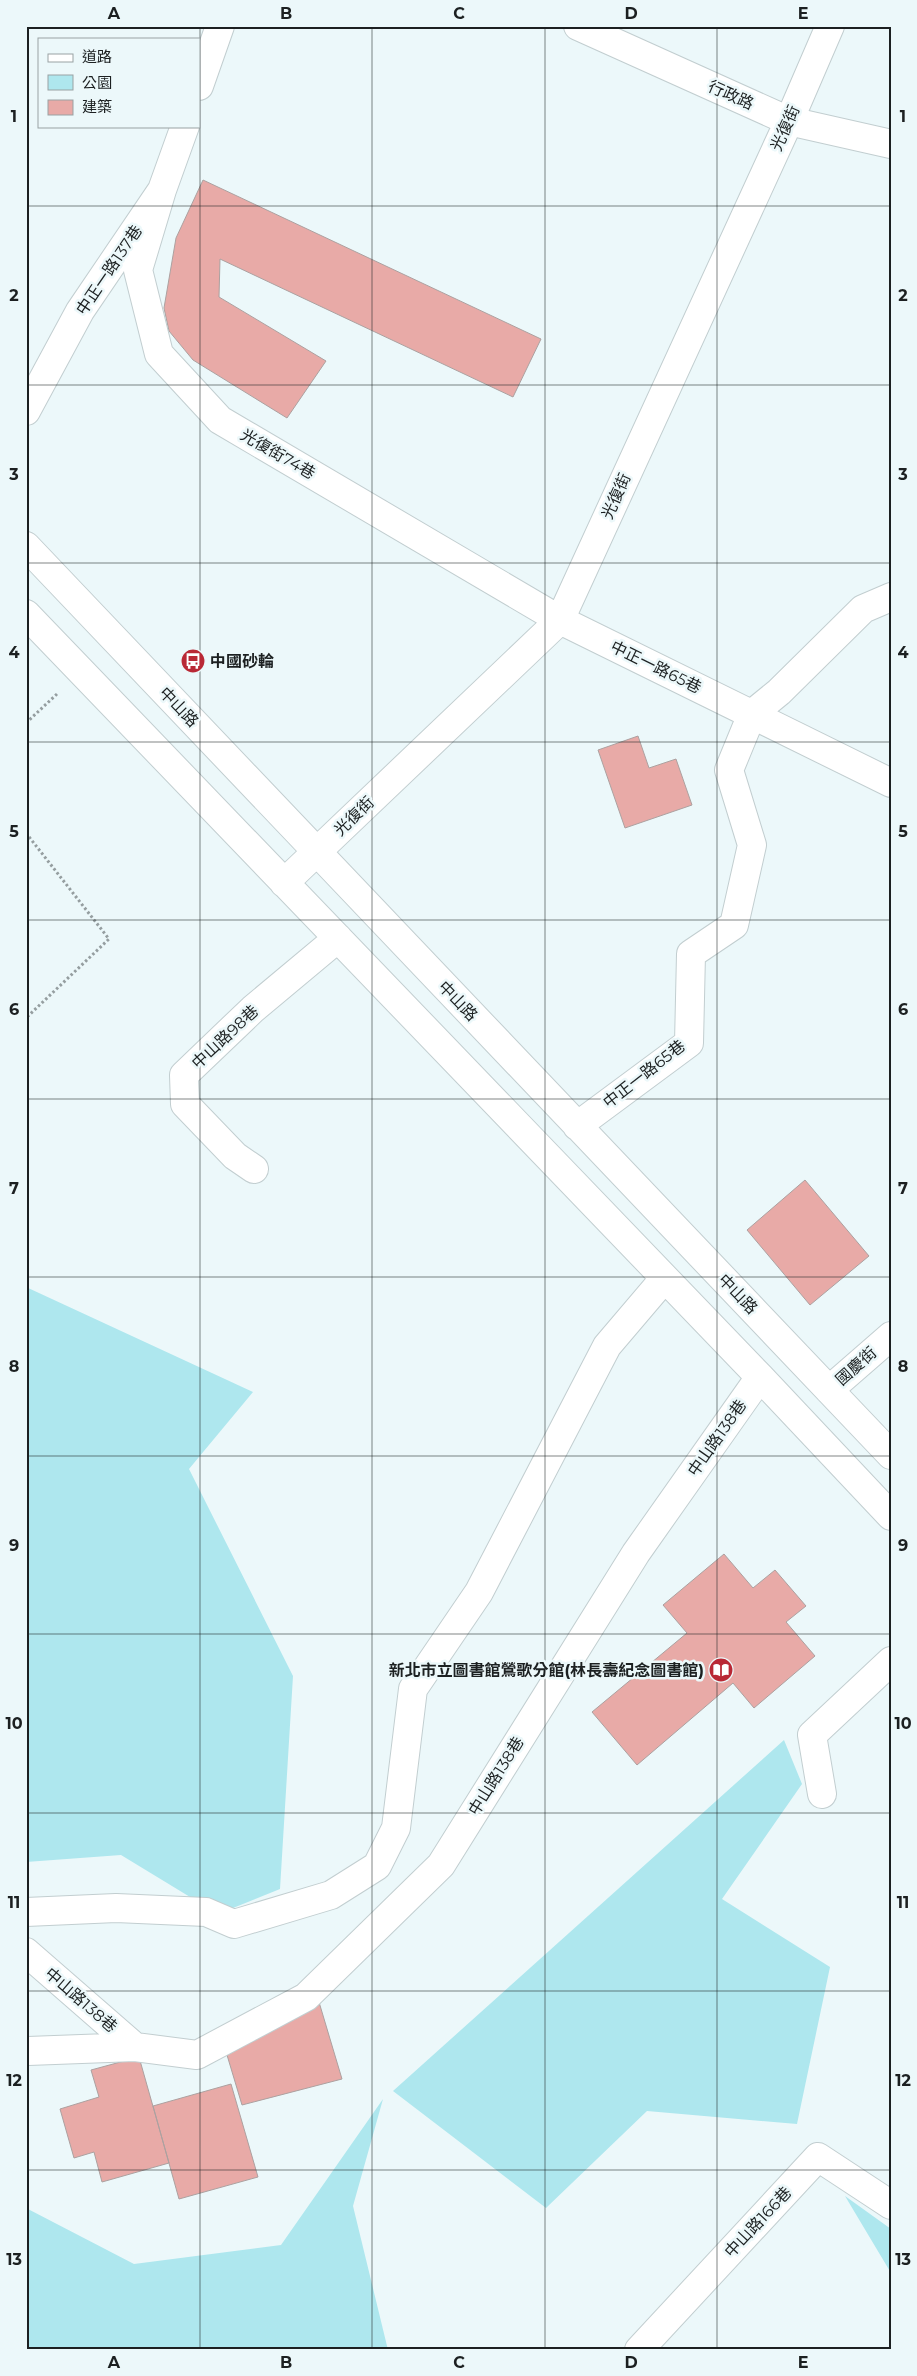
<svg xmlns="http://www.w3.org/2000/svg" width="917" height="2376" viewBox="0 0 917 2376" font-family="Montserrat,'Noto Sans TC',sans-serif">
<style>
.green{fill:#aee7ee}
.building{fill:#e8aaa7;stroke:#aca1a0}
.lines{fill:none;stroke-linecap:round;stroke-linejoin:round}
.minor-casing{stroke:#c2ced0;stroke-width:30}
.path{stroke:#959ea0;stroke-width:3;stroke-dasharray:2.5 2.5;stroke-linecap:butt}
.minor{stroke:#fff;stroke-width:28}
.grid{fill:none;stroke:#1c2021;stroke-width:1;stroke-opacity:0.55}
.labels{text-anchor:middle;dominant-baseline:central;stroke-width:5;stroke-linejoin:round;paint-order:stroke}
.street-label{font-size:16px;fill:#1c2021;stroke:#ecf8fa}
.poi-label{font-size:16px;font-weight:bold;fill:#1c2021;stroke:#ecf8fa;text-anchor:start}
.neatline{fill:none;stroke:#1c2021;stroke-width:2}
.grid-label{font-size:16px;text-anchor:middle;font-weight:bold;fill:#1c2021}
</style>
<rect width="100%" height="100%" fill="#ecf8fa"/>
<path class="green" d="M26,1287L253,1392L189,1469L293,1676L280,1889L218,1914L121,1855L26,1862Z
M784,1740L802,1784L722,1899L830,1967L797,2124L647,2111L546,2208L393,2091Z
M383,2099L353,2206L388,2350H26V2208L134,2264L281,2245Z
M845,2196L891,2229V2273Z"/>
<path class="building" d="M203,180L541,339L513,397L220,259L219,297L326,361L287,418L193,360L169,331L164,308L176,238Z
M638,736L649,768L676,759L692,805L625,828L598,750Z
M805,1180L869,1256L810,1305L747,1230Z
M724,1554L753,1588L775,1570L806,1606L786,1622L815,1656L754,1708L733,1683L637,1765L592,1712L687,1633L663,1605Z
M316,1992L342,2079L242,2105L224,2045Z
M139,2057L169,2163L102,2182L94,2152L74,2158L60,2109L99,2097L91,2070Z
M231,2084L258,2177L179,2199L153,2106Z"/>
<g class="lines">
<defs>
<path id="minor" d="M578,26L789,121L891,144
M199,86L220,26
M162,190L138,270L159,354L220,420L560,620L891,783
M26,411L80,311L162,190L185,126
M26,546L891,1455
M26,614L760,1377L891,1516
M284,883L560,620L789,121L830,26
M577,1126L689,1043L691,954L734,925L752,845L729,770L752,714L779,692L863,609L891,597
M254,1169L235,1156L185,1104L184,1075L253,1009L338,938
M829,1390L891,1336
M822,1794L812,1735L891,1661
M26,1912L116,1908L206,1912L234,1924L331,1895L377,1866L396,1828L413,1689L479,1592L607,1346L664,1279
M26,1952L135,2047
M28,2051L135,2047L197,2055L306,1997L441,1865L636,1553L760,1377
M639,2350L818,2157L891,2205"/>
</defs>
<use href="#minor" class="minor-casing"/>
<path class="path" d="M26,723L57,694
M26,833L109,939L26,1018"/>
<use href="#minor" class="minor"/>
</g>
<path class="grid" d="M200,26V2350M372,26V2350M545,26V2350M717,26V2350M26,206H891M26,385H891M26,563H891M26,742H891M26,920H891M26,1099H891M26,1277H891M26,1456H891M26,1634H891M26,1813H891M26,1991H891M26,2170H891"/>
<defs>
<symbol id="bus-disc" viewBox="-11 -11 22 22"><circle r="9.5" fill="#b92835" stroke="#ecf8fa"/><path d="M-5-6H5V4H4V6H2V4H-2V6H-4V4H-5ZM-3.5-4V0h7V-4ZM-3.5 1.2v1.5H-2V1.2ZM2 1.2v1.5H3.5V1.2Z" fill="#fff"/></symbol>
<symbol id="library-disc" viewBox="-11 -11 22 22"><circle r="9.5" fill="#b92835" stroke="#ecf8fa"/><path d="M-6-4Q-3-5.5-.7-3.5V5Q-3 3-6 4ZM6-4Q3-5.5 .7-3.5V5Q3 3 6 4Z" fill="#fff"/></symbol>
</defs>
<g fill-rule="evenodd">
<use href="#bus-disc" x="179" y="647" width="28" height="28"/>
<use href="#library-disc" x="707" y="1656" width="28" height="28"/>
</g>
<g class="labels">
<g class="street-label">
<text transform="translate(731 95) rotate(24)">行政路</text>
<text transform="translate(785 128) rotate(-66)">光復街</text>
<text transform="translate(109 270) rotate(-56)">中正一路137巷</text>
<text transform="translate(278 454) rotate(30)">光復街74巷</text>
<text transform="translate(616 496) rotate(-66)">光復街</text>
<text transform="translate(656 667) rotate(26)">中正一路65巷</text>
<text transform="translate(179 707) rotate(46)">中山路</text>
<text transform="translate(354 816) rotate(-44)">光復街</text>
<text transform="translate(458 1001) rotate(46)">中山路</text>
<text transform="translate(225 1037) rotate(-43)">中山路98巷</text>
<text transform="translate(644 1074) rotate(-38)">中正一路65巷</text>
<text transform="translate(738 1294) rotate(46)">中山路</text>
<text transform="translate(856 1366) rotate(-42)">國慶街</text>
<text transform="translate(717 1438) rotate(-55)">中山路138巷</text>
<text transform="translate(496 1776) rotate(-58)">中山路138巷</text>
<text transform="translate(81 2000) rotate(41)">中山路138巷</text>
<text transform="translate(758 2222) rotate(-47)">中山路166巷</text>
</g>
<g class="poi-label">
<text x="210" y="661">中國砂輪</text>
<text x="704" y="1670" text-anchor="end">新北市立圖書館鶯歌分館(林長壽紀念圖書館)</text>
</g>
</g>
<rect width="917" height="2376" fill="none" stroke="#ecf8fa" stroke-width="55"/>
<rect x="38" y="38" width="162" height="90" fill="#ecf8fa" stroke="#99a2a3"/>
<rect x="48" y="54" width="25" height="8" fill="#ffffff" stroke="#99a2a3"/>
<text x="82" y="62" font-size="15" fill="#1c2021">道路</text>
<rect x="48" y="75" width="25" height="15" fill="#aee7ee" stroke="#99a2a3"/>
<text x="82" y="88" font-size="15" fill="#1c2021">公園</text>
<rect x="48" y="100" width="25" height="15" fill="#e8aaa7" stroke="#99a2a3"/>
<text x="82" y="112" font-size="15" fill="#1c2021">建築</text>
<rect x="28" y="28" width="862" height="2320" class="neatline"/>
<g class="grid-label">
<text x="114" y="19">A</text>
<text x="286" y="19">B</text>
<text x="459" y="19">C</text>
<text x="631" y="19">D</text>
<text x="803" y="19">E</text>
<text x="14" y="122">1</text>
<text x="903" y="122">1</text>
<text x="14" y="301">2</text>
<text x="903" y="301">2</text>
<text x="14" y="480">3</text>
<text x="903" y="480">3</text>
<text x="14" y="658">4</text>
<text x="903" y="658">4</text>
<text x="14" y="837">5</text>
<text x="903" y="837">5</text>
<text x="14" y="1015">6</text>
<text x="903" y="1015">6</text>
<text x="14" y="1194">7</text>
<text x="903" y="1194">7</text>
<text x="14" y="1372">8</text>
<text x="903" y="1372">8</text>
<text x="14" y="1551">9</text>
<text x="903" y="1551">9</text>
<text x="14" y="1729">10</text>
<text x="903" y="1729">10</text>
<text x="14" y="1908">11</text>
<text x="903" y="1908">11</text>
<text x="14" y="2086">12</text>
<text x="903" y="2086">12</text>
<text x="14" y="2265">13</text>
<text x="903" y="2265">13</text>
<text x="114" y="2368">A</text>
<text x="286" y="2368">B</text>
<text x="459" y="2368">C</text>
<text x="631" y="2368">D</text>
<text x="803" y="2368">E</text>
</g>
</svg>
